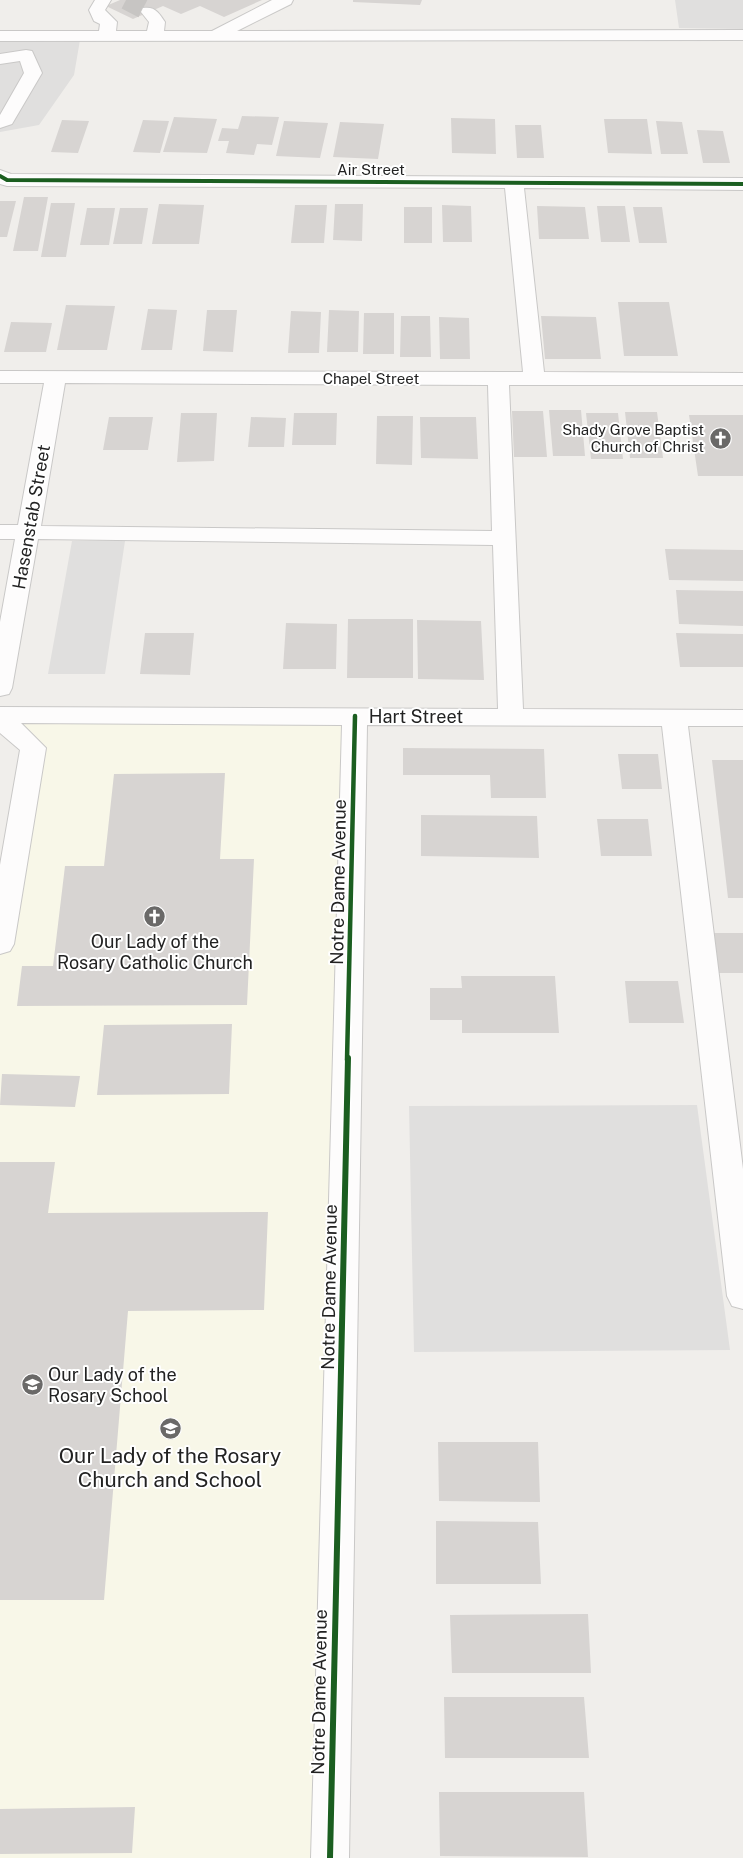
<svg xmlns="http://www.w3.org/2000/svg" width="743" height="1858" viewBox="0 0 743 1858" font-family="'Public Sans',sans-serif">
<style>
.education{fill:#f8f7e8}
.parking{fill:#e0dfde}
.building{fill:#d7d4d2}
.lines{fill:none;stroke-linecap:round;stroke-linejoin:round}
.minor-tunnel{stroke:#c7c5c3;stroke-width:19;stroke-dasharray:19 9;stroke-linecap:butt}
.minor-casing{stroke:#c9c8c7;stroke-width:2}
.minor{fill:#fdfcfc;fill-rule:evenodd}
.cycleway-far2-casing{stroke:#fff;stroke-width:5.5}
.cycleway-far1-casing{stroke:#fff;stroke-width:8}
.cycleway-casing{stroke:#fff;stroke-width:9}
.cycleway-far2{stroke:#1b5e20;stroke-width:4}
.cycleway-far1{stroke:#1b5e20;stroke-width:4.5}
.cycleway{stroke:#1b5e20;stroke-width:6}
.labels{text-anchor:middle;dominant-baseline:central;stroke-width:4;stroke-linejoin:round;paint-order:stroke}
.far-street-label{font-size:15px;fill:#222;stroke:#fff}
.far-poi-label{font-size:15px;fill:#222;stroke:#fff;text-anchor:end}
.street-label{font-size:18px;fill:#222;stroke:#fff}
.poi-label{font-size:18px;fill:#222;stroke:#fff}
.near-poi-label{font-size:21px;fill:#222;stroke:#fff}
</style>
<rect width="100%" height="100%" fill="#f0eeeb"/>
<path class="education" d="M0,715L355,716L330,1858H0V944L33,748Z"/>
<path class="parking" d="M675,0H743V29L679,28Z
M80,40L74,75L39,125L0,132V41Z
M72,541H125L105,674H48Z
M697,1105L730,1350L414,1352L409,1106Z"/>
<path class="building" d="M120,0H262L224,17L200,6L181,14L163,6L133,19L106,6Z
M353,0H422L420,5L353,2Z
M242,116L279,117L272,145L257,144L254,155L226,153L229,141H218L222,128L238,129Z
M174,117L217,119L207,153L163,152Z
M451,118L495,119L496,154L452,153Z
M604,119H647L652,154L608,153Z
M62,120L89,121L78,153L51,152Z
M143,120L169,121L160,153L133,152Z
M284,121L328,123L320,158L276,156Z
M656,121L682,122L688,154H661Z
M340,122L384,124L378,159L333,157Z
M515,125H541L544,158H517Z
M697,130L723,131L730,163H703Z
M24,197H48L38,251H13Z
M0,201H16L7,237H0Z
M51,203H75L66,257H41Z
M159,204L204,205L199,244H152Z
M335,204H363L362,241L333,240Z
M295,205H327L324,243H291Z
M442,205L471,206L472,242H443Z
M537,206L585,207L589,239H539Z
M597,206H625L630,242H601Z
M404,207H432V243H404Z
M633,207H662L667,243H639Z
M87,208H115L109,245H80Z
M120,208H148L142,244H113Z
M618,302H669L678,356H624Z
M66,305L115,306L107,350H57Z
M148,309L177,310L172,350H141Z
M207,310H237L233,352L203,351Z
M329,310L359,311L358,352H327Z
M291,311L321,312L319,353H288Z
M364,313H394V354H363Z
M401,316H430L431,357H400Z
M541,316L596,317L601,359H545Z
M439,317L469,318L470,359H440Z
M11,322L52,323L46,352H4Z
M549,410H581L585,456H553Z
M512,411H543L547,457H514Z
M625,412H657L663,458H630Z
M181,413H217L214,461L177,462Z
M294,413H337L336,445H292Z
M586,413H618L623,459H591Z
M689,415H743V476H698Z
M377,416H413L412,465L376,464Z
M109,417H153L148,450H103Z
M251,417L286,418L284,447H248Z
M420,417H476L478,459L421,458Z
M665,549L743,550V581L669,580Z
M676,590L743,591V626L679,624Z
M348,619H413V678H347Z
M417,620L481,621L484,680L418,679Z
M286,623L337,624L336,669H283Z
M145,633H194L190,675L140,674Z
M676,633L743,634V667H680Z
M403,748L544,749L546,798H491L490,775H403Z
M618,754H658L662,789H622Z
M712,760H743V898H728Z
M225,773L220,859H254L247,1005L17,1006L22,966H53L65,866H104L114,774Z
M421,815L537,816L539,858L421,856Z
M597,819H648L652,856H601Z
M711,933H743V973H716Z
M461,976H555L559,1033H462V1020H430V988H462Z
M625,981H678L684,1023H629Z
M232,1024L229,1094L97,1095L104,1025Z
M2,1074L80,1076L75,1107L0,1105Z
M0,1162H55L48,1213L268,1212L264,1310L128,1311L104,1600H0Z
M438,1442H538L540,1502L439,1501Z
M436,1521L538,1522L541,1584H436Z
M588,1614L591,1673H452L450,1615Z
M444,1697H584L589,1758H445Z
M439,1792H584L588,1857L440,1856Z
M135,1807L132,1853L0,1854V1809Z"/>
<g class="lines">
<path class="minor-tunnel" d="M126,0L149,12"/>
<defs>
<path id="minor" d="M95,0H111L105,10L117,22L116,31H147L149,22L141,12L143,8C155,6 159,13 165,22L164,31H212L272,0H293L291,4L237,31L743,30V40L0,41V31H99L100,24L94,21L89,10Z
M26,50L32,51L42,73L12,124L0,128V115L24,73L20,61L0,64V54Z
M0,170L11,174L743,178V190L524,188L544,372L743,373V385H509L523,709L743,710V726H688L743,1169V1309L732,1306L727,1296L662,726L367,725L349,1858H311L342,725L21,723L46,748L14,944L10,951L0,954V865L20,750L0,733V707L498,709L493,545L38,539L12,688L9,694L0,696V622L15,539H0V525H18L44,383H0V371L523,372L505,188L7,186L0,184ZM65,383L488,385L492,531L41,526Z"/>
</defs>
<use href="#minor" class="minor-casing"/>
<use href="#minor" class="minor"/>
<defs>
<path id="cycleway-far2" d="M0,176L7,180L743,184"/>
<path id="cycleway-far1" d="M347,1060L355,716"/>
<path id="cycleway" d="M330,1858L348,1058"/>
</defs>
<use href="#cycleway-far2" class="cycleway-far2-casing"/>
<use href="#cycleway-far1" class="cycleway-far1-casing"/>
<use href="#cycleway" class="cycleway-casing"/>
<use href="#cycleway-far2" class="cycleway-far2"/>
<use href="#cycleway-far1" class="cycleway-far1"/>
<use href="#cycleway" class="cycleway"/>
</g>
<defs>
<symbol id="church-disc" viewBox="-11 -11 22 22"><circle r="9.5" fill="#6a6968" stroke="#fff"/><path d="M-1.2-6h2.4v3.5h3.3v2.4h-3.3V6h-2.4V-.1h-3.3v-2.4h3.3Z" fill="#fff"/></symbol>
<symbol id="school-disc" viewBox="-11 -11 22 22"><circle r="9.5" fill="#6a6968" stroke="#fff"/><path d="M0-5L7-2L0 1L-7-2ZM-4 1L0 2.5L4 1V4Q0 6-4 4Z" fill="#fff"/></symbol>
</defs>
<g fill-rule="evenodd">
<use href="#church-disc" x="708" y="426" width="25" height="25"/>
<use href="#church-disc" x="142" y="904" width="25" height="25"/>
<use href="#school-disc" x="20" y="1372" width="25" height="25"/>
<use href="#school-disc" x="158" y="1416" width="25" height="25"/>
</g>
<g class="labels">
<g class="far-street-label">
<text x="371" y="169">Air Street</text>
<text x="371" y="378">Chapel Street</text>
</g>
<g class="far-poi-label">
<text x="704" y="429">Shady Grove Baptist<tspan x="704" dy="17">Church of Christ</tspan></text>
</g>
<g class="street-label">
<text transform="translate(31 517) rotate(-80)">Hasenstab Street</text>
<text x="416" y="716">Hart Street</text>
<text transform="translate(338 882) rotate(-89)">Notre Dame Avenue</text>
<text transform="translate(329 1287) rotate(-89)">Notre Dame Avenue</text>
<text transform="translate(319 1692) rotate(-89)">Notre Dame Avenue</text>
</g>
<g class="poi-label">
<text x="155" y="941">Our Lady of the<tspan x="155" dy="21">Rosary Catholic Church</tspan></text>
<text x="48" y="1374" text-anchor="start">Our Lady of the<tspan x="48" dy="21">Rosary School</tspan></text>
</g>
<g class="near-poi-label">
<text x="170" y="1455">Our Lady of the Rosary<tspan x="170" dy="24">Church and School</tspan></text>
</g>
</g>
</svg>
